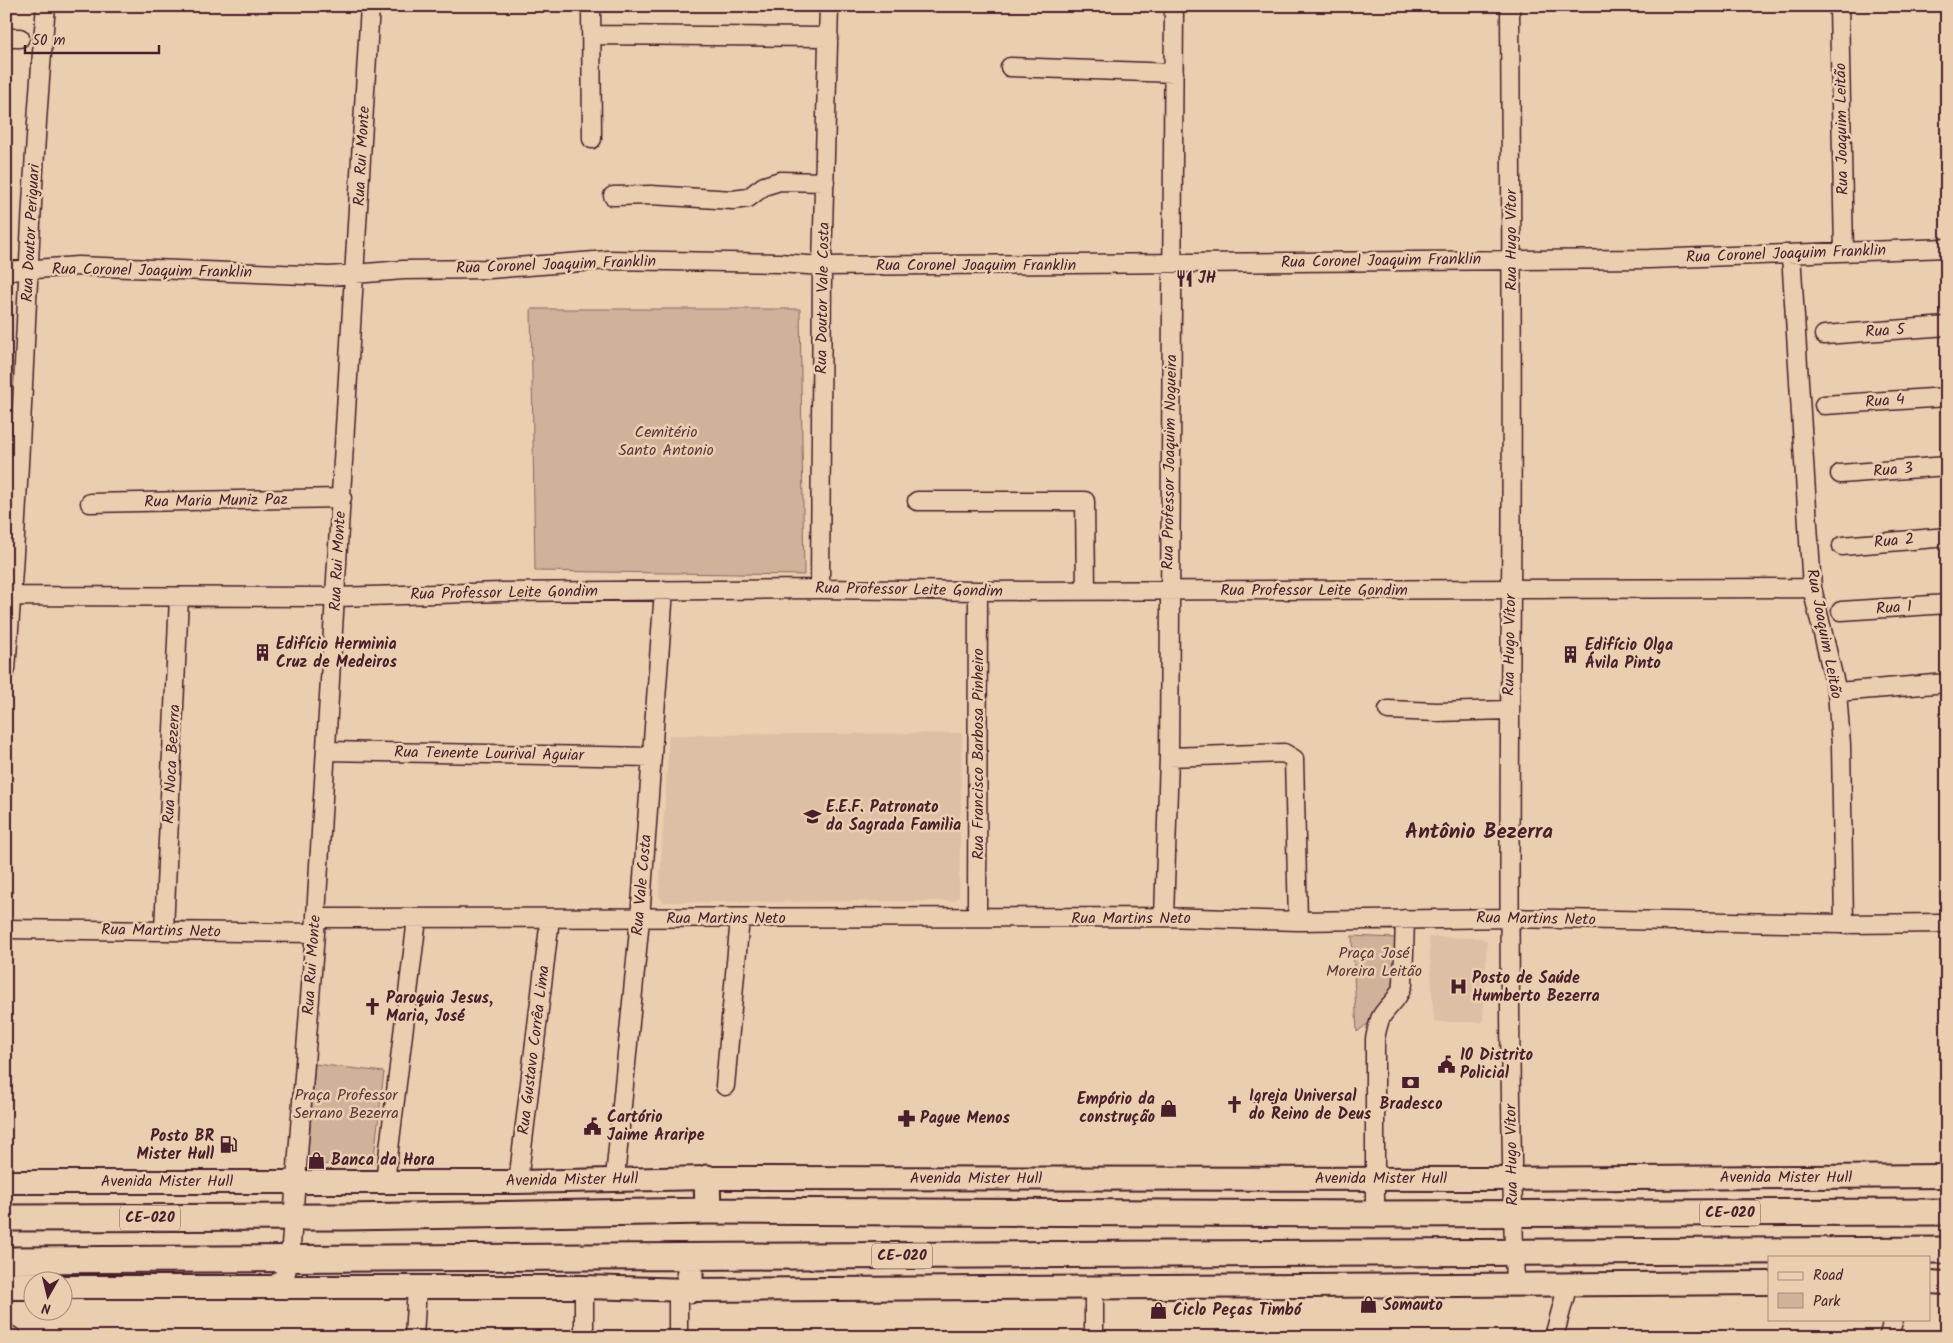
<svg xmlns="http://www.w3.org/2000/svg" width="1953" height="1343" viewBox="0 0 1953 1343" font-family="Kalam,sans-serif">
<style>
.built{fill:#dcbfa5}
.green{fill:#cfb29a;stroke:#8c6862}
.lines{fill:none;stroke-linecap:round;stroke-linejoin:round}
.minor-casing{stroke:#4a1f2b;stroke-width:21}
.major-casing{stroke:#4a1f2b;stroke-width:26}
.highway-casing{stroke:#4a1f2b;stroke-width:29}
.minor{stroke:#e9ceb0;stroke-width:18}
.major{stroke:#e9ceb0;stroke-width:22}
.highway{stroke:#e9ceb0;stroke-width:25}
.labels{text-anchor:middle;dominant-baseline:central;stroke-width:5;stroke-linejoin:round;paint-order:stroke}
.shield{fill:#e9ceb0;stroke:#7a5453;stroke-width:1}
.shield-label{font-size:15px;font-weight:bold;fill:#4a1f2b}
.street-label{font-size:16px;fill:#4a1f2b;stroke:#e9ceb0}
.poi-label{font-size:16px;font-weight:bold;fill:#4a1f2b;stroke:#e9ceb0;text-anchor:start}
.park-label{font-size:16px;fill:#5e353c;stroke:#e9ceb0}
.district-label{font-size:21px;font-weight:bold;fill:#4a1f2b;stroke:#e9ceb0}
</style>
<rect width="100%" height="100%" fill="#e9ceb0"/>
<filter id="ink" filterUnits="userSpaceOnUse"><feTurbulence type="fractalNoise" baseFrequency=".02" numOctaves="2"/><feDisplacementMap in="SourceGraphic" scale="10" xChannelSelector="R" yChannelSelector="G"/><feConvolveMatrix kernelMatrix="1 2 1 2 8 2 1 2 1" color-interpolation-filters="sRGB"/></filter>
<g filter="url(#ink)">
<path class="built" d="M962,733L959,897L954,901L664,902L659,897L669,735Z
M1429,937L1480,938L1487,941L1483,1022H1434Z"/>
<path class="green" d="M531,309H800L804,575L535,571Z
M1352,936L1395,938V986L1375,1018L1357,1032Z
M315,1064L384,1072L373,1165L307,1164Z"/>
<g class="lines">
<defs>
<path id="minor" d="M591,6L592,139
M1510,6C1511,201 1513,396 1511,591C1509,822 1508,1053 1515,1285
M1839,6L1844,252
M592,35L829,37
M6,38H20
M1010,67L1174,73
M613,196L651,195L733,200L748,198L764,186L780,181L825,182
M1791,254L1812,588L1837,692L1841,745L1844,924
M6,271L78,266L330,276L403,270L490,269L608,260L779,263L822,266L1649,259L1947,248
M1824,335L1947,326
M1824,405L1947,397
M1840,474L1947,466
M917,501H1085L1086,591
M90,503L342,498
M1842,546L1947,537
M820,589L822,266L829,6
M6,596L336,597L502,592L820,589L978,591L1812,588
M1841,611L1947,604
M6,669C24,449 26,227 46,6
M1837,692L1947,683
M1388,710L1437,712L1509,710
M326,751L652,757
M1169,757L1284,753L1294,759L1298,921
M977,917L978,591
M1164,917L1169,757L1174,6
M316,918L1164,917L1298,921L1509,918L1844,924L1947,923
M6,929L315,933
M164,930L179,597
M725,1086L740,918
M615,1178L640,919L664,590
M385,1182L417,919
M518,1182L550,919
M1375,1214V1039C1376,1033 1378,1025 1380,1019C1387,1005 1397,1003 1403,984L1405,919
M584,1287V1337
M271,1288L285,1276L290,1258L315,933L370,6
M6,1333L12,1337
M414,1337L417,1287
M678,1337V1290
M1094,1337V1287
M1554,1337L1568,1284
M1888,1337L1894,1319"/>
<path id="major" d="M6,1182H518L707,1178L1487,1179L1947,1176
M1929,1282L1947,1283
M62,1287H584L690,1290L1769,1283
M6,1288H32"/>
<path id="highway" d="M707,1178L708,1211
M6,1218L345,1217L708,1211L1375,1214L1947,1212
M690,1257V1290
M6,1260L1947,1250
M6,1270L32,1284"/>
</defs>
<use href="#minor" class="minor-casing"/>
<use href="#major" class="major-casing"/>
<use href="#highway" class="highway-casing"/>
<use href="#minor" class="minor"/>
<use href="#major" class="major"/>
<use href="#highway" class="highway"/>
</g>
</g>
<defs>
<symbol id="restaurant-bare" viewBox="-9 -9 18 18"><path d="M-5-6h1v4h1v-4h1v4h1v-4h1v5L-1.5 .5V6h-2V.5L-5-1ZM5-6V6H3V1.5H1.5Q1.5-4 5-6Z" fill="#4a1f2b" stroke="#e9ceb0" stroke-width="2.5" paint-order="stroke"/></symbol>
<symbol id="building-bare" viewBox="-9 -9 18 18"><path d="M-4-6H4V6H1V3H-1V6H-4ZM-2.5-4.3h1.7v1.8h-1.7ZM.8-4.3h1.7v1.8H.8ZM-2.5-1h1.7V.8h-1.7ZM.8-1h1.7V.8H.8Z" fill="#4a1f2b" stroke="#e9ceb0" stroke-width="2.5" paint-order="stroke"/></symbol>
<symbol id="school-bare" viewBox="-9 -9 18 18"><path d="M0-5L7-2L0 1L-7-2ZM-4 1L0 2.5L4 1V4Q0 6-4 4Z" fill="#4a1f2b" stroke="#e9ceb0" stroke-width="2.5" paint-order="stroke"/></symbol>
<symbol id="hospital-bare" viewBox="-9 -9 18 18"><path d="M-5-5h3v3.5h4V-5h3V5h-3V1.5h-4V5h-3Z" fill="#4a1f2b" stroke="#e9ceb0" stroke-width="2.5" paint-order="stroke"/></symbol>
<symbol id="church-bare" viewBox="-9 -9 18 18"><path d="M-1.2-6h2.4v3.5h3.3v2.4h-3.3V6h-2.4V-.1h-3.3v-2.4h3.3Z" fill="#4a1f2b" stroke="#e9ceb0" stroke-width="2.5" paint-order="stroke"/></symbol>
<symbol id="civic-bare" viewBox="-9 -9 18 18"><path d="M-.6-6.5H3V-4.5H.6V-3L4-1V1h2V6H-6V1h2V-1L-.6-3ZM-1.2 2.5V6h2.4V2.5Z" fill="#4a1f2b" stroke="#e9ceb0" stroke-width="2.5" paint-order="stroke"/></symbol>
<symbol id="bank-bare" viewBox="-9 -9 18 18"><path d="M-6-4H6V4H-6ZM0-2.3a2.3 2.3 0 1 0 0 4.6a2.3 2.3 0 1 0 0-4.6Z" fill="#4a1f2b" stroke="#e9ceb0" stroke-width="2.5" paint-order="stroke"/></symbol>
<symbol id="shop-bare" viewBox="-9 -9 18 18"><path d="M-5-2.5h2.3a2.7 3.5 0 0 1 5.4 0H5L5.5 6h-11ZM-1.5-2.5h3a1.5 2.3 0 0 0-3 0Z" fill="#4a1f2b" stroke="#e9ceb0" stroke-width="2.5" paint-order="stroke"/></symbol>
<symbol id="pharmacy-bare" viewBox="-9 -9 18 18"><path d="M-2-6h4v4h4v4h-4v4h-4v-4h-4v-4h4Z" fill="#4a1f2b" stroke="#e9ceb0" stroke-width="2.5" paint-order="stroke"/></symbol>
<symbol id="fuel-bare" viewBox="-9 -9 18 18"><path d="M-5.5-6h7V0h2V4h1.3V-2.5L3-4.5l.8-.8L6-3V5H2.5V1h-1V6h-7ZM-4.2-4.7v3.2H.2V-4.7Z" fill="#4a1f2b" stroke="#e9ceb0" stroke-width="2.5" paint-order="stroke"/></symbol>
</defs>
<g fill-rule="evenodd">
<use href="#restaurant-bare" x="1172" y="266" width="25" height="25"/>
<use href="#building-bare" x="250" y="640" width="25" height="25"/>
<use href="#building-bare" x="1558" y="642" width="25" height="25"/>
<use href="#school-bare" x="800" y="804" width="25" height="25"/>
<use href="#hospital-bare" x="1446" y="974" width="25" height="25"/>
<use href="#church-bare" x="360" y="994" width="25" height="25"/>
<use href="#civic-bare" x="1434" y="1052" width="25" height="25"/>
<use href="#bank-bare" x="1398" y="1070" width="25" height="25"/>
<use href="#church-bare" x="1222" y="1092" width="25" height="25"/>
<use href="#shop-bare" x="1156" y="1096" width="25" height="25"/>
<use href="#pharmacy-bare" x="894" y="1106" width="25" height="25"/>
<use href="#civic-bare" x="580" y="1114" width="25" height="25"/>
<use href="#fuel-bare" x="216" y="1132" width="25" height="25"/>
<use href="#shop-bare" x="304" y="1148" width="25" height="25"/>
<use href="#shop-bare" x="1356" y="1292" width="25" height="25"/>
<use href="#shop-bare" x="1146" y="1298" width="25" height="25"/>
</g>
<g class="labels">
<g class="shield">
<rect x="1700" y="1200.5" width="60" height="25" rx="4"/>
<rect x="120" y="1205.5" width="60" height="25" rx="4"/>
<rect x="872" y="1243.5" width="60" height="25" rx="4"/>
</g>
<g class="shield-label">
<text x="1730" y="1213">CE-020</text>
<text x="150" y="1218">CE-020</text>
<text x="902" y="1256">CE-020</text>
</g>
<g class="street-label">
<text transform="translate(1842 129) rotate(-91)">Rua Joaquim Leitão</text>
<text transform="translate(362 156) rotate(-87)">Rua Rui Monte</text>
<text transform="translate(31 233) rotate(-87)">Rua Doutor Periguari</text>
<text transform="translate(1511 240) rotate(-90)">Rua Hugo Vítor</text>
<text transform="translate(1786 254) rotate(-2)">Rua Coronel Joaquim Franklin</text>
<text transform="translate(1381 261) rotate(-1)">Rua Coronel Joaquim Franklin</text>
<text transform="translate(556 265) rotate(-2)">Rua Coronel Joaquim Franklin</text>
<text x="976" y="265">Rua Coronel Joaquim Franklin</text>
<text transform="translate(152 271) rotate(1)">Rua Coronel Joaquim Franklin</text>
<text transform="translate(823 298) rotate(-89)">Rua Doutor Vale Costa</text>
<text transform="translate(1885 331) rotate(-4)">Rua 5</text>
<text transform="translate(1885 401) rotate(-4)">Rua 4</text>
<text transform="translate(1170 462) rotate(-89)">Rua Professor Joaquim Nogueira</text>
<text transform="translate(1893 470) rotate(-5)">Rua 3</text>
<text transform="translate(216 501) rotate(-1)">Rua Maria Muniz Paz</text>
<text transform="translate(1894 541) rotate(-5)">Rua 2</text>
<text transform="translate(338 561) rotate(-87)">Rua Rui Monte</text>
<text transform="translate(909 590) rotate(1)">Rua Professor Leite Gondim</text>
<text x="1314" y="590">Rua Professor Leite Gondim</text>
<text transform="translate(504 593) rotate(-1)">Rua Professor Leite Gondim</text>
<text transform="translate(1894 608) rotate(-4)">Rua 1</text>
<text transform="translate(1824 634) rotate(79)">Rua Joaquim Leitão</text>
<text transform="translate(1510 645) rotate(-89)">Rua Hugo Vítor</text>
<text transform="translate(489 754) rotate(1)">Rua Tenente Lourival Aguiar</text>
<text transform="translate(978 754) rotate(-90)">Rua Francisco Barbosa Pinheiro</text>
<text transform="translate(172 764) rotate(-87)">Rua Noca Bezerra</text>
<text transform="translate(642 885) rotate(-85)">Rua Vale Costa</text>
<text x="726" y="918">Rua Martins Neto</text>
<text x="1131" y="918">Rua Martins Neto</text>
<text transform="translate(1536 919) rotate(1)">Rua Martins Neto</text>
<text transform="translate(161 931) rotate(1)">Rua Martins Neto</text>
<text transform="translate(312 965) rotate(-86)">Rua Rui Monte</text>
<text transform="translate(534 1050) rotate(-83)">Rua Gustavo Corrêa Lima</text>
<text transform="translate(1512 1155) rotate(-91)">Rua Hugo Vítor</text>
<text x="1786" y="1177">Avenida Mister Hull</text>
<text x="976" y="1178">Avenida Mister Hull</text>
<text x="1381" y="1178">Avenida Mister Hull</text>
<text transform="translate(572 1180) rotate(-1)">Avenida Mister Hull</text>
<text x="167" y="1181">Avenida Mister Hull</text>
</g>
<g class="poi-label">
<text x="1198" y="278">JH</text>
<text x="276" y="644">Edifício Herminia<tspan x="276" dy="18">Cruz de Medeiros</tspan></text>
<text x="1585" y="645">Edifício Olga<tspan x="1585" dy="18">Ávila Pinto</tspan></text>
<text x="826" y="807">E.E.F. Patronato<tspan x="826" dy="18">da Sagrada Familia</tspan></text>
<text x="1472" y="978">Posto de Saúde<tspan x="1472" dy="18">Humberto Bezerra</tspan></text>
<text x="386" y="998">Paroquia Jesus,<tspan x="386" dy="18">Maria, José</tspan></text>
<text x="1460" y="1055">10 Distrito<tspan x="1460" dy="18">Policial</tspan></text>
<text x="1249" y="1096">Igreja Universal<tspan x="1249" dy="18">do Reino de Deus</tspan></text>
<text x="1155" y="1099" text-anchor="end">Empório da<tspan x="1155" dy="18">construção</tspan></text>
<text x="1411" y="1104" text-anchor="middle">Bradesco</text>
<text x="607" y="1117">Cartório<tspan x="607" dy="18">Jaime Araripe</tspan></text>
<text x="920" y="1118">Pague Menos</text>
<text x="214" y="1136" text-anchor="end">Posto BR<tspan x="214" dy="18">Mister Hull</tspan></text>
<text x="331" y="1160">Banca da Hora</text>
<text x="1383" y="1305">Somauto</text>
<text x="1173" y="1310">Ciclo Peças Timbó</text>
</g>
<g class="park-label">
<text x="666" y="432">Cemitério<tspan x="666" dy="18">Santo Antonio</tspan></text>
<text x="1374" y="953">Praça José<tspan x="1374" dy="18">Moreira Leitão</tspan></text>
<text x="346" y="1095">Praça Professor<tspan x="346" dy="18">Serrano Bezerra</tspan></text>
</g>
<g class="district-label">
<text x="1479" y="832">Antônio Bezerra</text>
</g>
</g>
<rect width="1953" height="1343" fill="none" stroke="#e9ceb0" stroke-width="25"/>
<rect x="12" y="12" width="1928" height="1318" fill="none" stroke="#4a1f2b" stroke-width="2" filter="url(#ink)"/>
<rect x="1768" y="1256" width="162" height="65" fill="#e9ceb0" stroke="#a9887b"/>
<rect x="1778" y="1272" width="25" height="8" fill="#e9ceb0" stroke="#a9887b"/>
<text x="1813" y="1280" font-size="15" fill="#4a1f2b">Road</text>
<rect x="1778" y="1293" width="25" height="15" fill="#cfb29a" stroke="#a9887b"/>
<text x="1813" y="1306" font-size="15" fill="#4a1f2b">Park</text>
<g transform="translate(48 1296) rotate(188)"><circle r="24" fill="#e9ceb0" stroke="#a9887b"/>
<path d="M0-4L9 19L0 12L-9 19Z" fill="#4a1f2b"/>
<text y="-8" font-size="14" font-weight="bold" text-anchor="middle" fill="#4a1f2b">N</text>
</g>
<path d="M25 45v8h134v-8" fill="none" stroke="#4a1f2b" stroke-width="2.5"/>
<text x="32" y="45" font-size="15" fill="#4a1f2b" stroke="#e9ceb0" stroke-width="4" paint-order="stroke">50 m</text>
</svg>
